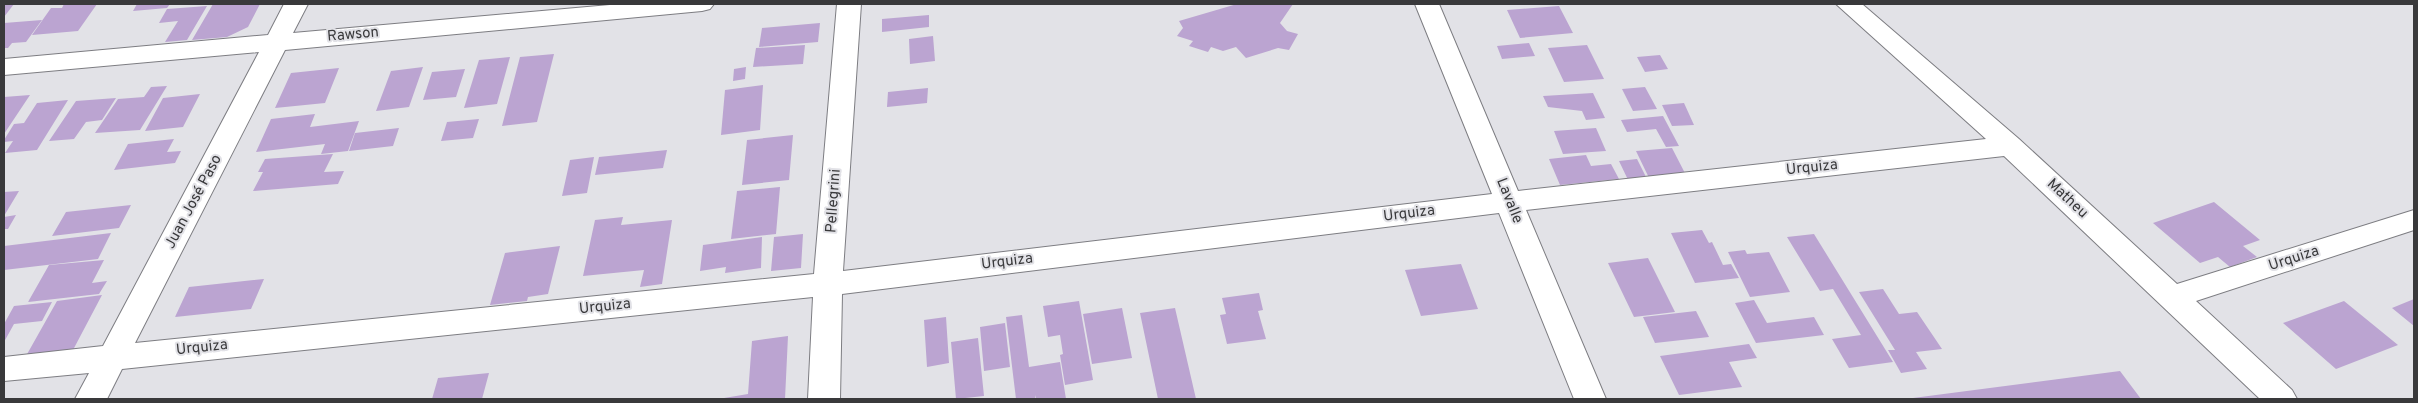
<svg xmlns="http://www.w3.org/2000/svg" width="2418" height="403" viewBox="0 0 2418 403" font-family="Overpass,sans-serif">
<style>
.building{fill:#bba4d1}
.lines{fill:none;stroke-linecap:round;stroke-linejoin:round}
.minor-casing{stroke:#7d7d82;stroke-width:2}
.minor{fill:#fff;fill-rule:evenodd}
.labels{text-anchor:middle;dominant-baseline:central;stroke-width:4;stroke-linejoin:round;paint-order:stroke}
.street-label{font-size:15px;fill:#39393b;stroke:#e2e2e7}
</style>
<rect width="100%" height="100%" fill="#e2e2e7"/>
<path class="building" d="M4,4H14L4,17Z
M64,4H97L78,31L32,35L51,8H62Z
M137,4H170L167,8L133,11Z
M213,4H260L248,27L227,37L192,40Z
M1237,4H1293L1280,23L1287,31L1298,34L1289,50L1278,48L1246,58L1236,47L1223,51L1211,47L1208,52L1189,46L1193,41L1177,36L1183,28L1179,21Z
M207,6L187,40L165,42L178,21L159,23L167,9Z
M1559,6L1573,33L1520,38L1507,10Z
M929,15V27L882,32V19Z
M42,20L26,42L12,43L8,48H4V23Z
M820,23L818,42L759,47L762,28Z
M933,36L935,61L910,64L909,39Z
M1529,43L1535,56L1502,59L1497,46Z
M805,45L803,64L753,67L756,48Z
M1587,45L1604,79L1564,82L1548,48Z
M554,54L537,122L502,126L520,57Z
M1660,55L1668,69L1645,72L1637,57Z
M510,57L497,104L464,108L479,60Z
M423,67L409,107L376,111L391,71Z
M746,67L745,79L733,81L734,69Z
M339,68L325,103L275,108L291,73Z
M465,69L456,97L423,100L432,72Z
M763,85L760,130L721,135L725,90Z
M167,86L140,130L95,133L118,99L144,97L151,87Z
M1645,87L1657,109L1633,111L1622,89Z
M928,88L927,103L887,107L888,92Z
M1593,93L1605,118L1586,120L1582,111L1548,107L1543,96Z
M200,94L183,127L145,131L163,98Z
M30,95L4,134V97Z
M116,98L102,120L86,122L74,139L49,141L76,101Z
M68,100L37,150L5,153L13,141L4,142V140L14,124L24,123L37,103Z
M1684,103L1694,125L1672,126L1662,105Z
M315,114L310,127L359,121L348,151L321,154L325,144L256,152L271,119Z
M1663,116L1679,146L1666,147L1656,129L1627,132L1621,120Z
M479,119L473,138L441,141L447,122Z
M399,128L393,146L349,151L355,133Z
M1596,128L1606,151L1563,154L1554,131Z
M793,135L789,180L742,185L747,140Z
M174,139L167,152L181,151L175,163L114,170L128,144Z
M1672,148L1688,179L1651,182L1636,151Z
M667,150L663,168L595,175L599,157Z
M333,154L324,172L344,171L338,184L253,191L263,172H258L265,159Z
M1586,155L1591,166L1611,164L1619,179L1560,185L1549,159Z
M594,157L587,193L562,196L570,160Z
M1637,159L1649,183L1630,184L1619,161Z
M780,187L776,234L731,239L737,191Z
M19,191L4,216V192Z
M2214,202L2260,240L2243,246L2257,257L2230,267L2218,257L2200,263L2153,223Z
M131,205L119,228L52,236L66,212Z
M16,215L8,229H4V217Z
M623,217L621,225L672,220L662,284L640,287L644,270L583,276L595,220Z
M1702,230L1709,243L1712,242L1723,265L1731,264L1739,278L1695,283L1671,233Z
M111,233L98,259L4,270V246Z
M803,234L801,268L771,271L774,237Z
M1814,234L1893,362L1849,368L1832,339L1861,335L1833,289L1820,291L1787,237Z
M762,237L761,268L725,273L726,267L700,271L703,245Z
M560,246L548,294L528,297L527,301L490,305L505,253Z
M1745,250L1747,254L1769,252L1790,292L1750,297L1728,252Z
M1648,258L1675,312L1634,317L1608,263Z
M104,260L92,283L107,281L99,294L28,302L49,265Z
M1461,264L1478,309L1421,316L1405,270Z
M264,279L251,309L175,317L189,287Z
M1883,289L1899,314L1917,312L1942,349L1916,352L1927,369L1901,373L1888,350H1895L1859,292Z
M1259,293L1263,310L1258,311L1266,339L1227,344L1220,315L1226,314L1222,298Z
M102,295L73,350L26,356L57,301Z
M2414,299V326L2392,308Z
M1754,300L1767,323L1814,317L1824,335L1756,343L1735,303Z
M1079,301L1093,380L1065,385L1060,355L1063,354L1060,335L1048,337L1043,306Z
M2344,301L2398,345L2336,369L2283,323Z
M52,302L42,321L14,324L4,342V324L14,306Z
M1122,308L1132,358L1092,364L1083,314Z
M1175,308L1196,399H1158L1140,313Z
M1696,311L1709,337L1655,343L1643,317Z
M1022,315L1029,367L1060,362L1066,399H1036L1035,395V399H1016L1006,317Z
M946,317L949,363L927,367L924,320Z
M1005,323L1010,367L984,371L980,327Z
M788,336L785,399H718L748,394L752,341Z
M978,338L984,396L956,399L951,342Z
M1749,344L1757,358L1729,362L1742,387L1679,395L1660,356Z
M2120,371L2141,399H1913V398Z
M489,373L482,399H432L438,378Z"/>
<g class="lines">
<defs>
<path id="minor" d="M284,4H308L293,33L621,4H714L710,9L702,11L285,50L135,343L814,274L837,4H861L843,271L1492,194L1415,4H1439L1518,191L1986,139L1836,4H1862L2019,139L2177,284L2414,210V230L2196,301L2292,390L2297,399H2260L2004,156L1526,210L1606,399H1574L1499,213L842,294L840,399H808L813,297L122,369L107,399H75L89,373L4,381V357L103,346L259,52L4,75V59L268,35Z"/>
</defs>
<use href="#minor" class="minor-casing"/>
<use href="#minor" class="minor"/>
</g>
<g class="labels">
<g class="street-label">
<text transform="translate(353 35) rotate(-5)">Rawson</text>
<text transform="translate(1812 168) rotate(-6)">Urquiza</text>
<text transform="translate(2067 199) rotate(43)">Matheu</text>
<text transform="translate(834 201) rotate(-86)">Pellegrini</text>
<text transform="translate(1509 201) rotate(68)">Lavalle</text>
<text transform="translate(194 202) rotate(-62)">Juan José Paso</text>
<text transform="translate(1409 214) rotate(-7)">Urquiza</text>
<text transform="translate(2294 259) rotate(-18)">Urquiza</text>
<text transform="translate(1007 262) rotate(-7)">Urquiza</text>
<text transform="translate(605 307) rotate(-6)">Urquiza</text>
<text transform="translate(202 348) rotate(-6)">Urquiza</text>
</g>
</g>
<rect width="2418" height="403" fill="none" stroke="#39393b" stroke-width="10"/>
</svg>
